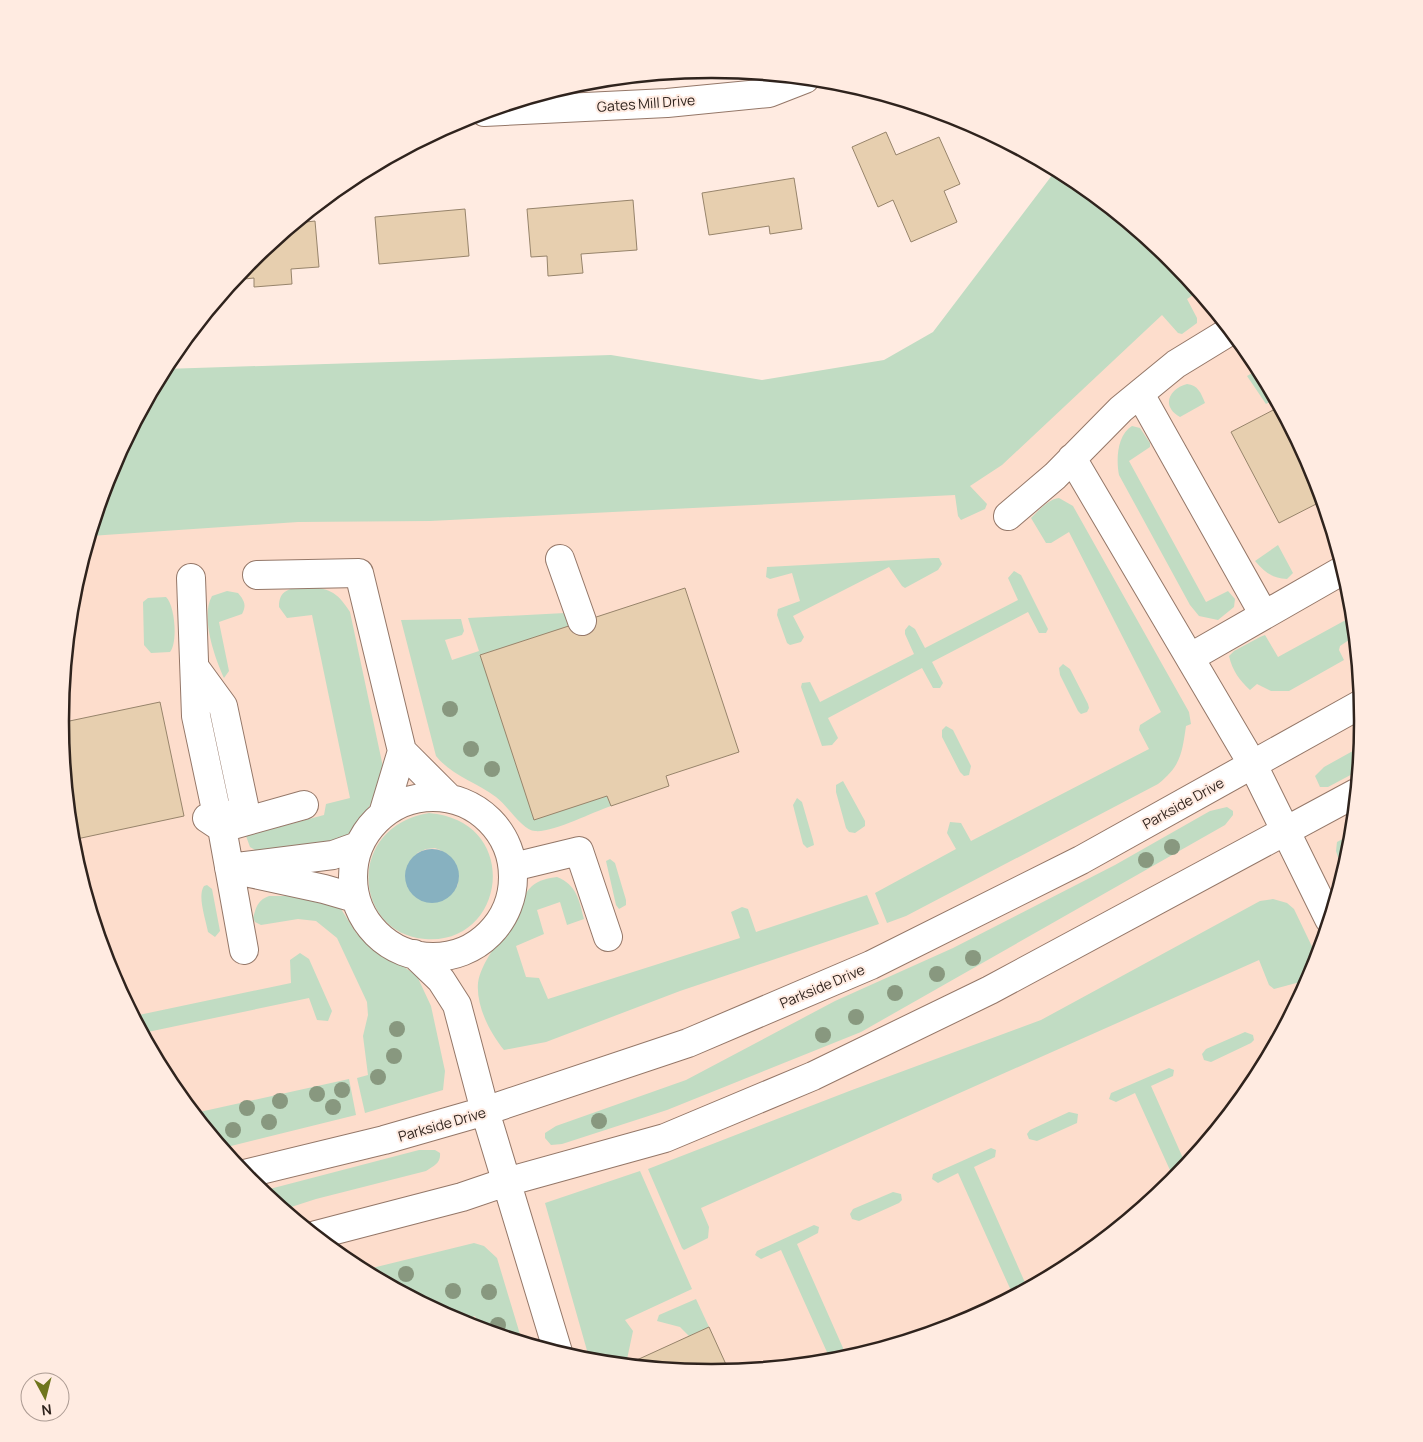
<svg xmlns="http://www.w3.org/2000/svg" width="1423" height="1442" viewBox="0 0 1423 1442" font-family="Manrope,sans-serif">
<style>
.built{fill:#fdddcc}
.green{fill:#c1dcc3;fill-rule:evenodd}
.water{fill:#87b1c0}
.building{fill:#e7cfaf;stroke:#97846b}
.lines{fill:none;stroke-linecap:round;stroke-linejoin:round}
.minor-casing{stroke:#947768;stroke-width:30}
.minor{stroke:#fff;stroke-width:28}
.tree{fill:#88987f}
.labels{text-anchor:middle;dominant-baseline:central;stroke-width:4;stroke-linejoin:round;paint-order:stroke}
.street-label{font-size:14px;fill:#2f231d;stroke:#ffebe1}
.rim{fill:none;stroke:#2f231d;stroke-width:2.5}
</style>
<rect width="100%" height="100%" fill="#ffebe1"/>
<path class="built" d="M1153,244L1172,261L1253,359L1314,472L1351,594L1363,721L1350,848L1313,971L1253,1083L1172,1182L1073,1263L961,1323L838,1360L711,1372L584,1360L462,1323L349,1263L251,1181L170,1083L109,970L72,848L60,721L73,594L110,471L123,446L923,410Z"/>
<path class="green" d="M1056,170L1074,179L1172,261L1198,292L1187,299L1197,318V323L1182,334L1178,333L1162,315L1002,465L970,486L987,504L985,509L961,520L958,516L955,495L430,521L298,522L90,536L110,471L164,369L611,355L762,380L884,360L933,332Z
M1259,369L1275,399L1266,404L1247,376Z
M1187,384C1198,385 1201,393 1205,403L1180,417C1160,406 1170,388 1187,384Z
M1132,426L1140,428L1150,443V447L1129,461L1206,602L1228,591L1235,599L1234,607L1218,620L1199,616L1190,605L1119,475C1116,460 1117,435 1132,426Z
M1059,498L1073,506L1189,712L1191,724L1186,726C1182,753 1181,766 1158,784L906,916L887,923L875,893L956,849L947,833L950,822L961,823L971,841L1149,749L1139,730L1140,725L1161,712L1069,532L1051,543H1046L1031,518C1038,511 1049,499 1059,498Z
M1278,545L1293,573L1287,579C1271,578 1265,572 1255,561Z
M934,558H939L942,564L938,570L905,588L902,586L889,567L793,616L804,637L801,642L790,645L787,643L777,615L778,609L800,601L792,573L770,579L766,577L767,567Z
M1014,571L1021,575L1048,629L1046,633H1039L1028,612L932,662L943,683L940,688H933L922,668L828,718L838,738L832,745L822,746L801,687L802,683L810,682L820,702L914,654L905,634V630L909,625L915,629L925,648L1018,600L1008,578Z
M305,586C329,589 336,590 350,612L383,767L376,796L343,847L260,853L250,847L246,836L324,815L326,804L350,798L312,615L287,618L279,607C279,589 290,589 305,586Z
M227,591L238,593C244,600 247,605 242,614L219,622L229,671L224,678C215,658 200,617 212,596Z
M166,597C175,605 178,643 170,652L151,653L144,645L143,602L148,598Z
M565,613L570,626L480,655L607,796L611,806C593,812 552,833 535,831C523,831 507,805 496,797C476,782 452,776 436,756L401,620L461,619L464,631L462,635L445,640L452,660L479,651L468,618Z
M1353,616L1355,636L1340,646L1339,650L1344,660L1289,691H1271L1257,684L1250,690C1240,681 1232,670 1229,656L1234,651L1260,637L1265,635L1278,657Z
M1063,664L1070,669L1088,704L1089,708L1087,712L1081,714L1078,711L1060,675L1059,668Z
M946,726L953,730L971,766L969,775L964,776L960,772L942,737V730Z
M1360,747L1358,771L1328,787H1320L1315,776L1324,767Z
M843,781L865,821V826L855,833L849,832L846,828L836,792V785Z
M797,798L802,802L813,840L814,845L807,848L803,844L793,805Z
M1227,807L1233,811V815L1225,825L861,1032L667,1110L562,1144L551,1145L545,1138V1133L556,1126L686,1080L835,1001L953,948L1115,865L1210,811Z
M429,813C523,821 506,946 425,939C353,933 345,827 429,813ZM435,848C453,854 462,868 457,887L417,853L426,849Z
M1352,834L1350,848L1343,873L1336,851L1337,842Z
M610,859L615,863L626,900V905L619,909L616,905L606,861Z
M557,877C577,885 579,900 584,919L567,925L560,902L537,910L544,934L516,946L526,977L539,978L548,999L740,938L731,912L742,907L748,909L756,932L867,895L879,924L680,991L546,1042L504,1050C490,1033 476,1006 478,983C481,961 503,938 513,919C520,908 522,895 532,886C539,880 548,878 557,877Z
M207,885L212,889L220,931L215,937L208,932C206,920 197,896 204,886Z
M269,896H313L333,902L341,909L357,934L417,976L431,1006L445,1071L443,1090L365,1113L357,1078L368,1075L363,1036L368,1015L367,1002L337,938L316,921L298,919L261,925L255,922L253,918C256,907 258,900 269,896Z
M1273,899L1287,903L1294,909L1317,957L1303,990L1300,982L1274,989L1269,985L1259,960L701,1208L709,1227L708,1238L684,1250L682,1248L648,1169L852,1090L1041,1020L1260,901Z
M300,953L309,959L332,1011L328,1021L317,1020L309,998L143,1033L134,1016L291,983L290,960Z
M1245,1032L1253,1035L1254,1040L1251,1043L1211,1062L1204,1060L1202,1054L1206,1049Z
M1169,1068L1174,1070L1173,1076L1151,1086L1186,1165L1174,1179L1135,1093L1116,1102L1109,1099L1111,1093Z
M349,1079L356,1115L223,1148L195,1113Z
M1069,1112L1078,1114L1077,1123L1037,1141L1029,1139L1027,1134L1030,1130Z
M991,1148L996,1150L995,1157L974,1167L1027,1287L1013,1295L958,1173L938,1183L932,1179L933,1174Z
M419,1150H435L440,1153C441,1163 434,1166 426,1171L316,1199L285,1209L262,1191Z
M640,1171L692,1289L625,1320L633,1331L626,1364L590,1361L545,1203Z
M893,1192L901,1194L902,1200L899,1203L859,1221L852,1219L850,1214L853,1209Z
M814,1225L819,1227L818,1233L797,1244L847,1357L831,1361L781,1250L761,1259L755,1255L757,1251Z
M474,1243L484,1246L497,1258L522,1341L480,1328L475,1316L461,1322L434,1308L432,1305L430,1306L364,1270Z
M696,1299L709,1327L689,1336L680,1327L657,1321L659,1315Z"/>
<path class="water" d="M405 876a27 27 0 1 1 54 0a27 27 0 1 1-54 0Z"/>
<path class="building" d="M886,132L896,155L939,137L960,184L944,191L957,222L911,242L893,200L878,207L852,147Z
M794,178L802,229L770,234L769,226L709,235L702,193Z
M633,200L637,250L581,254L583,273L548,276L547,256L531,257L527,209Z
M465,209L469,256L379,264L375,217Z
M315,221L319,267L291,269L292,284L254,287V278L235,280L251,260L297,223Z
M1279,407L1314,472L1322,501L1279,523L1231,432Z
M685,588L739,752L666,776L669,786L611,806L607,796L534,820L480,655Z
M160,702L184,816L72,840L60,723Z
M709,1327L729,1371L711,1372L628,1364Z"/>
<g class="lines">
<defs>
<path id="minor" d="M484,112L667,103L769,93L805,79
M1140,394L1264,615
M1072,458L1253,765L1329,919
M1008,516L1055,476L1121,409L1176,364L1230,331
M560,559L582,621
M257,575L359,573L402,751L383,814
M191,578L196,716L216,810L222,828L244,950
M1191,657L1343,570
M196,669L223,706L244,805L222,828
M402,751L449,798
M353 877a80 80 0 1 1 160 0a80 80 0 1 1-160 0Z
M207,818L222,828L304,805
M513,867L579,851L608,937
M229,868L333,855L358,846
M250,873L324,889L355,898
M414,954L441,980L457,1005L485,1111L558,1352
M244,1174L384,1140L485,1111L688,1043L871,965L1081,860L1361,704
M316,1235L462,1197L506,1182L665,1138L813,1076L990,990L1356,793"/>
</defs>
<use href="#minor" class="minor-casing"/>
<use href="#minor" class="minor"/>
</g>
<g class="tree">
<circle cx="450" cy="709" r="8"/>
<circle cx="471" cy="749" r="8"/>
<circle cx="492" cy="769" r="8"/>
<circle cx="1172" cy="847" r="8"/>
<circle cx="1146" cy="860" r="8"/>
<circle cx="973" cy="958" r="8"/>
<circle cx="937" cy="974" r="8"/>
<circle cx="895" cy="993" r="8"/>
<circle cx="856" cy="1017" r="8"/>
<circle cx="397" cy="1029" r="8"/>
<circle cx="823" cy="1035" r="8"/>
<circle cx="394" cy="1056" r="8"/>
<circle cx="378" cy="1077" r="8"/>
<circle cx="342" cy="1090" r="8"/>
<circle cx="317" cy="1094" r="8"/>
<circle cx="280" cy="1101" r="8"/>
<circle cx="333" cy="1107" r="8"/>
<circle cx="247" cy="1108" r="8"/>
<circle cx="599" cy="1121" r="8"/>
<circle cx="269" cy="1122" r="8"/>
<circle cx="233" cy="1130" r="8"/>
<circle cx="406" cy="1274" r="8"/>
<circle cx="453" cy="1291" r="8"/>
<circle cx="489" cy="1292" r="8"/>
<circle cx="498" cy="1325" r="8"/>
</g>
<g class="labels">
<g class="street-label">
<text transform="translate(646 103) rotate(-4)">Gates Mill Drive</text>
<text transform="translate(1183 803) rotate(-29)">Parkside Drive</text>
<text transform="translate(822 986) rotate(-23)">Parkside Drive</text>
<text transform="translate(442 1124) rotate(-16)">Parkside Drive</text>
</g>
</g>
<path d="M0 0H1423V1442H0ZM711 78H712A642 642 0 0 1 1354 720V722A642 642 0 0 1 712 1364H711A642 642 0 0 1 69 722V720A642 642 0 0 1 711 78Z" fill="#ffebe1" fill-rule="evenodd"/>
<path class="rim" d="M711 78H712A642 642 0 0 1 1354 720V722A642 642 0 0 1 712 1364H711A642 642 0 0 1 69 722V720A642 642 0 0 1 711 78Z"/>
<g transform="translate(45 1397) rotate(173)"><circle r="24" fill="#ffebe1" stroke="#ac9b93"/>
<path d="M0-4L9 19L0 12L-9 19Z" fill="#6f751d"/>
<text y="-8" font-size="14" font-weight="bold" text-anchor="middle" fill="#2f231d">N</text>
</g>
</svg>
